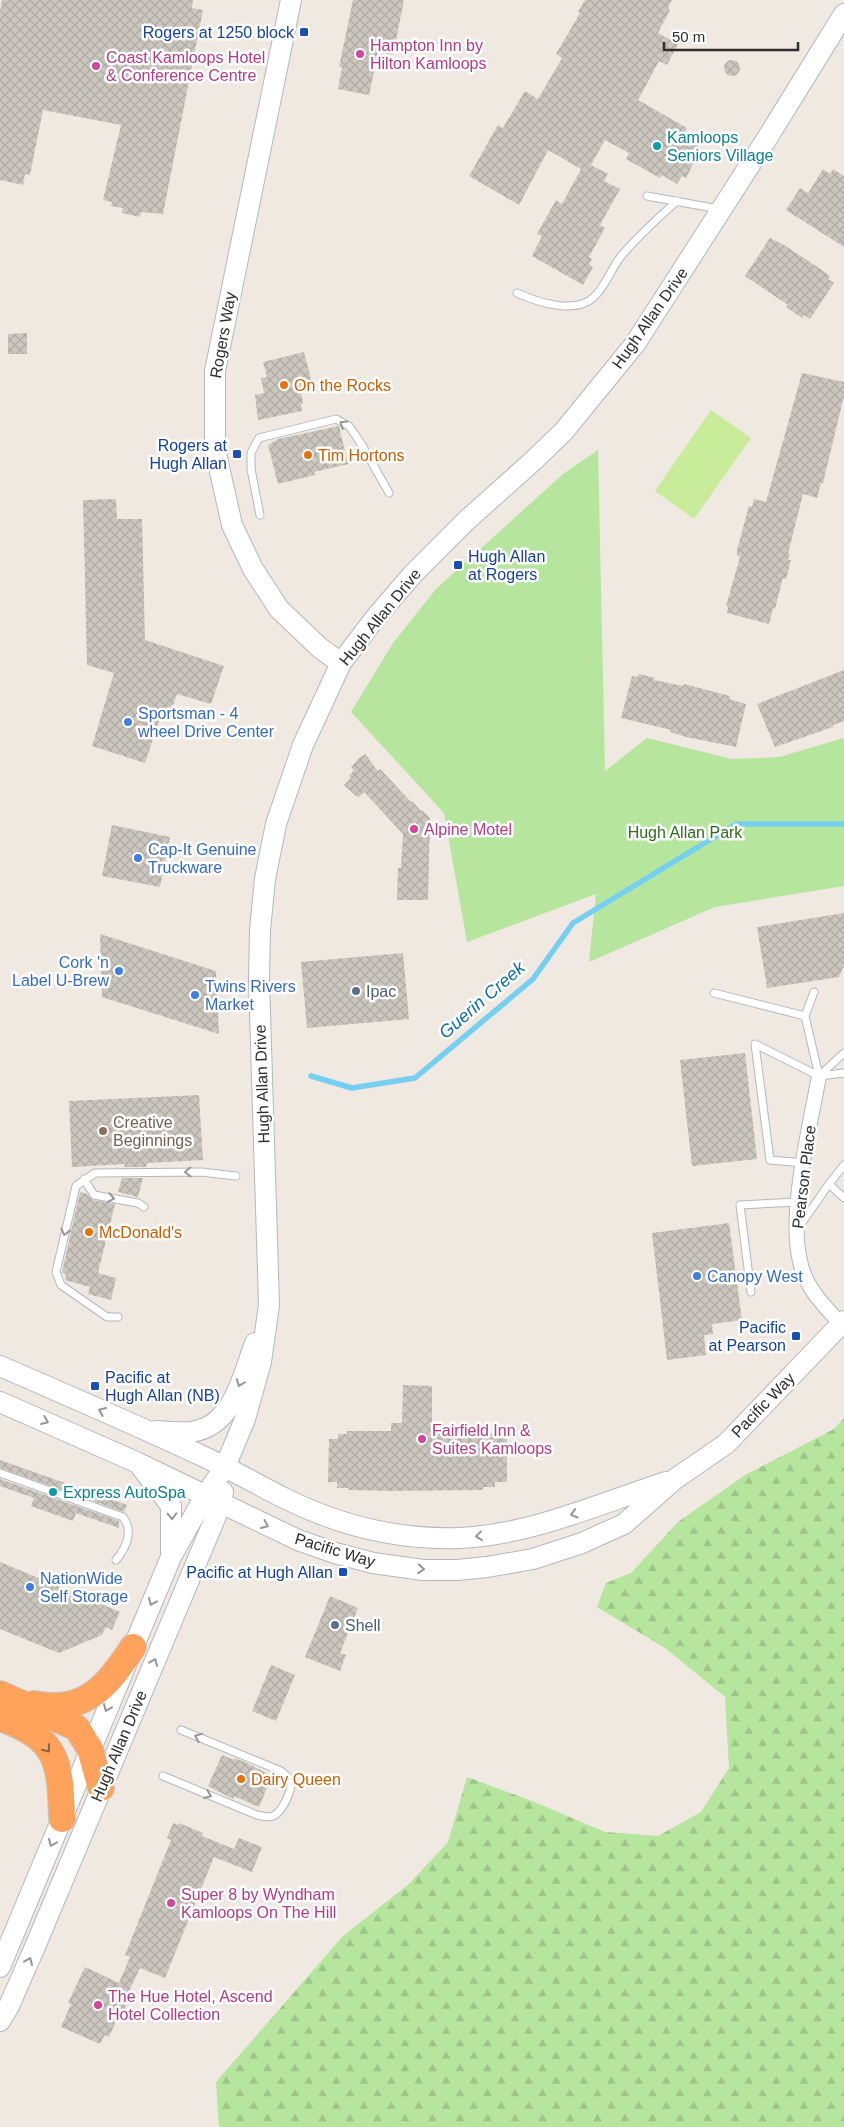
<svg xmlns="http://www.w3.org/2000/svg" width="844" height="2127" viewBox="0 0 844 2127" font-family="Arial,sans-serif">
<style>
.green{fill:#b6e59e}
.forest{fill:url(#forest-firs)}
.pitch{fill:#c9ec9a}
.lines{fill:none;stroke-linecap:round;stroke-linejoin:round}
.stream{stroke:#75cff0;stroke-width:5.5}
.building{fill:url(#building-cross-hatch)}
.lane-casing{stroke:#b4b7c1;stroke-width:9}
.street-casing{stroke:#b4b7c1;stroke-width:16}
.secondary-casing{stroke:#b4b7c1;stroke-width:22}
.highway-casing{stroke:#c9c9c9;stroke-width:28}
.lane{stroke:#fff;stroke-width:7}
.street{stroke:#fff;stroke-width:14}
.secondary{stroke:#fff;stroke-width:20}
.highway{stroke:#ffa35c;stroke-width:26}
.oneway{stroke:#969696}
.oneway2{stroke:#8c6343}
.transit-dot{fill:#1a4fb4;stroke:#fff;stroke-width:2}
.hotel-dot{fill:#d1479c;stroke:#fff;stroke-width:2}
.culture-dot{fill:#0f9aa8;stroke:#fff;stroke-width:2}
.food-dot{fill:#e8710a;stroke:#fff;stroke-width:2}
.shop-dot{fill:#3f7fe0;stroke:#fff;stroke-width:2}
.service-dot{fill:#5c6f8a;stroke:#fff;stroke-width:2}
.education-dot{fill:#8d6e63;stroke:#fff;stroke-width:2}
.labels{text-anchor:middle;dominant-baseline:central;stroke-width:5;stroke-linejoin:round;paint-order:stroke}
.transit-label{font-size:16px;fill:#164399;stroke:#fff;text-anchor:end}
.hotel-label{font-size:16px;fill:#b23c85;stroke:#fff;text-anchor:start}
.culture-label{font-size:16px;fill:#0d838f;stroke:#fff;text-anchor:start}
.street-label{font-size:16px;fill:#2e2e2e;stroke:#fff}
.food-label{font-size:16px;fill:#c56008;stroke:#fff;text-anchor:start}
.shop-label{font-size:16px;fill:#366cbe;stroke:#fff;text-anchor:start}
.park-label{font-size:16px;fill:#2c6e1b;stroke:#fff}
.service-label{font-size:16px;fill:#4e5e75;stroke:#fff;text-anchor:start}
.education-label{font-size:16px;fill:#785e54;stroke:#fff;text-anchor:start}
.water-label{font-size:18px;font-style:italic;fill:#0d6fa3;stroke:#fff}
</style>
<defs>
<pattern id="forest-firs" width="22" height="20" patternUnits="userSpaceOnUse" patternTransform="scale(1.25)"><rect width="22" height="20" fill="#b6e59e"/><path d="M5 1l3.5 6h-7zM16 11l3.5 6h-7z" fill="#9dc588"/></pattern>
<pattern id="building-cross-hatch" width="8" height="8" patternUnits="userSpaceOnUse" patternTransform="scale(1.25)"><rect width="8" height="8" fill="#cbc7bf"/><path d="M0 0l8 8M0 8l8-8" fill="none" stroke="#afaba4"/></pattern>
</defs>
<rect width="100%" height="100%" fill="#efe9e1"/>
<path class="green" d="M598,450L605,771L647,738L732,759L779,757L844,738V886L715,907L589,962L596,894L467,942L444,813L351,712L393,643L436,589L563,474Z"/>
<path class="forest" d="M844,1418V2127H219L216,2082L343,1936L409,1884L448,1842L467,1777L532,1801L605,1832L658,1836L701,1812L729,1768L725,1697L665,1648L597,1607L606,1583L631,1573L678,1522L745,1475L834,1429Z"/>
<path class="pitch" d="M711,410L751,438L694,519L655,491Z"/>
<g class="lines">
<path class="stream" d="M311,1076L352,1088L415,1078L533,979L573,923L736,824H844"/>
</g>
<path class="building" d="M2,0H193L192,8L203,10L163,214L141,212L140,217L122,213L123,208L111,206L112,202L103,200L121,125L43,110L30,175L25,174L23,185L0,180V12Z
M353,0H404L393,55L378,52L369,95L338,89L342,67H339Z
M585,0H672L668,8L670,10L658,33L678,44L667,65L659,61L638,100L687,128L685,133L701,141L695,152L698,154L686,178L682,176L677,184L662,175L660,178L626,159L629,153L605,140L591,165L608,174L604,181L620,189L600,225L605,228L589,257L592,259L589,264L593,267L583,285L532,256L542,236L537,234L556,200L562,204L581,169L548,150L519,205L469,176L498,125L503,128L525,91L538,99L562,58L556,54L580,13L578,12Z
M724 68a8 8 0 1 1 16 0a8 8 0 1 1-16 0Z
M823,169L830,174L833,169L844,176V247L786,210L800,188L808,193Z
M770,238L784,245L822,270L830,276L828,279L834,283L810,319L804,315L802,318L786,307L788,305L745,276Z
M27,333V354H8V334Z
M304,352L312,383L300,386L303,403L301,404L302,411L258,420L255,395L264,393L261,378L267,377L263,362Z
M802,373L844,382V396L823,483H821L817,498L803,494L788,554H790L788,560H791L786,579L783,578L775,609L773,608L769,624L727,613L728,606H726L740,557L737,556V550L749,506L752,507L754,499L766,502Z
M339,426L348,464L314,472L315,475L278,484L268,445L278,439Z
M116,499L117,519H142L145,640L224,666L211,704L177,694L169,717L161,715L145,763L92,746L114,673L87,665L83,500Z
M844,670V721L833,725V727L775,747L757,704Z
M639,674L655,678L654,680L683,686L684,684L730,696L729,699L746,704L736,747L686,737L670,732L671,730L621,718L632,676L638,677Z
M365,754L378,771L380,769L411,802L412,801L421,811L422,810L430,818L428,900H397L398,868H401L403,834L364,792L359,797L356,796L344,785L351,778L349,776L354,770L351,767L362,755L363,756Z
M112,825L170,837L160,887L102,876Z
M844,913V965L839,977L767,988L757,927Z
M100,934L216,971L219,1034L102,997Z
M403,953L409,1019L307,1028L301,962Z
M745,1053L757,1159L692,1166L680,1060Z
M199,1095L203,1160L147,1163L146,1167H124L125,1164L72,1167L69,1101Z
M122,1178H143L138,1197L118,1192Z
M80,1192L87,1194L93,1200L115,1204L98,1273L116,1278L111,1300L88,1294L90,1287L65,1280L66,1275L62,1272Z
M729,1223L742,1320L712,1324L713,1334L704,1335L706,1355L667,1360L652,1233Z
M403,1385L432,1386V1423H441L442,1430H485L484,1433H496V1438H507V1482H495V1487H483V1490L392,1491L348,1490L349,1488H337V1482H328L329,1439H338V1434H347V1431H391V1423H402Z
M0,1460L127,1505L124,1512L0,1468Z
M0,1479L119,1521V1528L76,1513L73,1521L31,1506L34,1498L0,1486Z
M0,1562L120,1612L112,1630L106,1627L102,1635L59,1653L0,1629Z
M330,1596L358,1608L340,1653L346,1655L340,1671L305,1657Z
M271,1665L295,1675L276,1721L252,1711Z
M222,1755L234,1760V1758L245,1762L272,1776L259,1807L234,1796L233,1799L208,1786Z
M173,1823L178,1825L179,1823L203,1833L202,1836L234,1849L239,1838L262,1847L252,1872L214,1857L165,1978L140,1968L123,2004L126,2006L119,2022L116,2021L109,2037L105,2035L100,2044L61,2027L71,2004L68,2003L85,1967L119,1983L130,1957L125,1955L171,1840L167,1838Z"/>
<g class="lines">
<defs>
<path id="lane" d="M647,196L719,209
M517,293C537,302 575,315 594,297C606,286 611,268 622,255C638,236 658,218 677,201
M260,515L251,469V453L259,438L336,419L349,426L362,445L389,493
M714,993L805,1016L819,1076L844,1053
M805,1016L814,992
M804,1163L770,1160L755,1044L819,1076L844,1073
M84,1179L94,1195L138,1203L144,1207
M829,1184L844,1198
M799,1227L829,1184L844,1165
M751,1292L740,1205L798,1202
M118,1317H107L61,1285L56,1272L76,1186L95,1173L201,1172L236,1176
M0,1473L123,1517C134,1531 126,1548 116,1560
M163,1776L257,1815C262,1816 268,1818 273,1816C283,1812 291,1791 292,1781L281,1771L181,1730"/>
<path id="street" d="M819,1076C810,1127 788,1212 800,1261C805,1287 824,1306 841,1324"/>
<path id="secondary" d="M291,0L215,371V449L232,525L253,569L279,609L320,648L341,663
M0,1366C67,1395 134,1424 200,1455C229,1468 256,1484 284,1498C338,1525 398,1540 459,1538C530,1535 599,1504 666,1482
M0,1402L136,1462L298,1540L335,1553L373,1563L423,1570H457L487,1567L533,1559L582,1543L624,1524L675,1479L726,1444L844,1321
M156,1431C168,1432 180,1433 191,1432C234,1426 242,1377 255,1343
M141,1467L171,1506V1552
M0,1967L171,1557L205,1496L225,1467L245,1419L261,1362L269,1305L259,980L260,930L265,879L276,824L303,745L341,663L376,617L413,574L467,520L533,461L564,431L635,344L766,140L844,14
M0,2021L9,2006L34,1949L221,1504L223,1492"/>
<path id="highway" d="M0,1694L77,1728L90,1749L101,1788
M34,1704C85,1714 108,1686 133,1647
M0,1718C59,1739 60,1762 62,1819"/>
</defs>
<use href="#lane" class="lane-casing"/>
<use href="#street" class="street-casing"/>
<use href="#secondary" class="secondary-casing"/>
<use href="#highway" class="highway-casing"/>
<use href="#lane" class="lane"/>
<use href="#street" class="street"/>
<use href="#secondary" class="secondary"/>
<use href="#highway" class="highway"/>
</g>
<defs><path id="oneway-chevron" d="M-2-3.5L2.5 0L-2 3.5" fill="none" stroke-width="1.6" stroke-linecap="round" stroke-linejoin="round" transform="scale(1.25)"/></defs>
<g class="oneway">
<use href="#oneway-chevron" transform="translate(343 424) rotate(-148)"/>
<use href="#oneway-chevron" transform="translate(188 1172) rotate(179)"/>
<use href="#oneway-chevron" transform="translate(111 1198) rotate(10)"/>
<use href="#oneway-chevron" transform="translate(65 1232) rotate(104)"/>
<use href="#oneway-chevron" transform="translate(240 1383) rotate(111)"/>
<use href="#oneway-chevron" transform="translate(102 1411) rotate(-156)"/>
<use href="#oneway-chevron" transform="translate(45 1421) rotate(23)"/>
<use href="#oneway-chevron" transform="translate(574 1514) rotate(163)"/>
<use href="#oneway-chevron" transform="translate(172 1516) rotate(89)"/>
<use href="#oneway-chevron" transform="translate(265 1525) rotate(25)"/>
<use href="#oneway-chevron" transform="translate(479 1536) rotate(173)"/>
<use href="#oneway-chevron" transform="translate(421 1569) rotate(5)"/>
<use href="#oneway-chevron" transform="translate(152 1602) rotate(113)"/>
<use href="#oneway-chevron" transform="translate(154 1662) rotate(-67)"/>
<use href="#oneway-chevron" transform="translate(107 1708) rotate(113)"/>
<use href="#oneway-chevron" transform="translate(198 1737) rotate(-158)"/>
<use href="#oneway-chevron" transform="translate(208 1795) rotate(23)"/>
<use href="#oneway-chevron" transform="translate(52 1843) rotate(113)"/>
<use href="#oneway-chevron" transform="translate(29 1961) rotate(-67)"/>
</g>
<use class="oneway2" href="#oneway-chevron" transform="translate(47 1749) rotate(52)"/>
<g class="transit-dot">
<rect x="299" y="27" width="10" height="10" rx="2.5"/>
<rect x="232" y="449" width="10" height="10" rx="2.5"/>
<rect x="453" y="560" width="10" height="10" rx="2.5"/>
<rect x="791" y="1331" width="10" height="10" rx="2.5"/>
<rect x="90" y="1381" width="10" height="10" rx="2.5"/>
<rect x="338" y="1567" width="10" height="10" rx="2.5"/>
</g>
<g class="hotel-dot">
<circle cx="360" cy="54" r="5"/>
<circle cx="96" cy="66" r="5"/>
<circle cx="414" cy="829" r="5"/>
<circle cx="422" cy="1439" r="5"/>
<circle cx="171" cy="1903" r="5"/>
<circle cx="98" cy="2005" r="5"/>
</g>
<g class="culture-dot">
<circle cx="657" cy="146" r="5"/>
<circle cx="53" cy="1492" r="5"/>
</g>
<g class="food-dot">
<circle cx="284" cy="385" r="5"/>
<circle cx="308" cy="455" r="5"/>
<circle cx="89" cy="1232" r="5"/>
<circle cx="241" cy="1779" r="5"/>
</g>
<g class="shop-dot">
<circle cx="128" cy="722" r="5"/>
<circle cx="138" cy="858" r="5"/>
<circle cx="119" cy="971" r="5"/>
<circle cx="195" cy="995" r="5"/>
<circle cx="697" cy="1276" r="5"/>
<circle cx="30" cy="1587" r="5"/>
</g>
<g class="service-dot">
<circle cx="356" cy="991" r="5"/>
<circle cx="335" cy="1625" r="5"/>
</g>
<circle class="education-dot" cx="103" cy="1131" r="5"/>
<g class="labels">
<g class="transit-label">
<text x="294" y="32">Rogers at 1250 block</text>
<text x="227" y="445">Rogers at<tspan x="227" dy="18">Hugh Allan</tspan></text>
<text x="468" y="556" text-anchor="start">Hugh Allan<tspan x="468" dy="18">at Rogers</tspan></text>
<text x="786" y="1327">Pacific<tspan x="786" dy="18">at Pearson</tspan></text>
<text x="105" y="1377" text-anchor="start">Pacific at<tspan x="105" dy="18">Hugh Allan (NB)</tspan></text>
<text x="333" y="1572">Pacific at Hugh Allan</text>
</g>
<g class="hotel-label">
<text x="370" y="45">Hampton Inn by<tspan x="370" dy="18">Hilton Kamloops</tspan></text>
<text x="106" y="57">Coast Kamloops Hotel<tspan x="106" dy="18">&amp; Conference Centre</tspan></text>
<text x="424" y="829">Alpine Motel</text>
<text x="432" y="1430">Fairfield Inn &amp;<tspan x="432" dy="18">Suites Kamloops</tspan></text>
<text x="181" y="1894">Super 8 by Wyndham<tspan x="181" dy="18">Kamloops On The Hill</tspan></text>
<text x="108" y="1996">The Hue Hotel, Ascend<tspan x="108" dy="18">Hotel Collection</tspan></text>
</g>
<g class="culture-label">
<text x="667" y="137">Kamloops<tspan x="667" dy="18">Seniors Village</tspan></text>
<text x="63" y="1492">Express AutoSpa</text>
</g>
<g class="street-label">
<text transform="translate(650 318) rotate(-55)">Hugh Allan Drive</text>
<text transform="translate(223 335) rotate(-80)">Rogers Way</text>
<text transform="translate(380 617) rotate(-51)">Hugh Allan Drive</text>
<text transform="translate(262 1084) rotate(-92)">Hugh Allan Drive</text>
<text transform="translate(804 1177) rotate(-83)">Pearson Place</text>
<text transform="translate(763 1405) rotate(-46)">Pacific Way</text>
<text transform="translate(335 1550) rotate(17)">Pacific Way</text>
<text transform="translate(119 1746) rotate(-67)">Hugh Allan Drive</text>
</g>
<g class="food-label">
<text x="294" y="385">On the Rocks</text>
<text x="318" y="455">Tim Hortons</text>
<text x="99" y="1232">McDonald's</text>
<text x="251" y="1779">Dairy Queen</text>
</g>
<g class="shop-label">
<text x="138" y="713">Sportsman - 4<tspan x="138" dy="18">wheel Drive Center</tspan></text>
<text x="148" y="849">Cap-It Genuine<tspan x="148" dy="18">Truckware</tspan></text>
<text x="109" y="962" text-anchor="end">Cork 'n<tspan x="109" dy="18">Label U-Brew</tspan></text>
<text x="205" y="986">Twins Rivers<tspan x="205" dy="18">Market</tspan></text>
<text x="707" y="1276">Canopy West</text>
<text x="40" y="1578">NationWide<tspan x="40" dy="18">Self Storage</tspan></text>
</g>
<g class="park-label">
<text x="685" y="832">Hugh Allan Park</text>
</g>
<g class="service-label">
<text x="366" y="991">Ipac</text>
<text x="345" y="1625">Shell</text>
</g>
<g class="education-label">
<text x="113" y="1122">Creative<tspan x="113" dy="18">Beginnings</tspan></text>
</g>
<g class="water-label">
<text transform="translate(482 1000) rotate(-41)">Guerin Creek</text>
</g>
</g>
<path d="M664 42v8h134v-8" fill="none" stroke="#2e2e2e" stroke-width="2.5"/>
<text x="672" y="42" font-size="15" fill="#2e2e2e" stroke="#ffffff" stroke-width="4" paint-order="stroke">50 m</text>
</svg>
